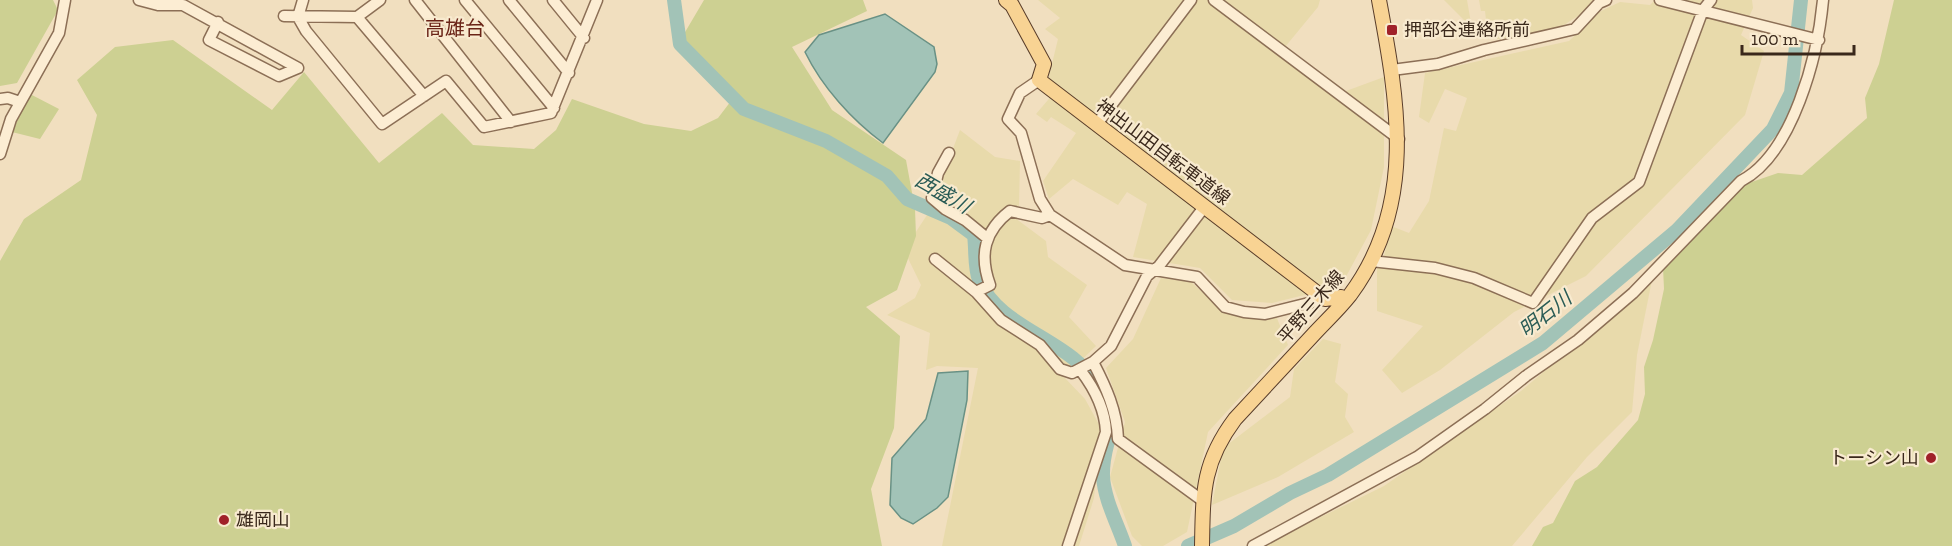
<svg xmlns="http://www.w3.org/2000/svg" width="1952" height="546" viewBox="0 0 1952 546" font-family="'Zilla Slab','Noto Sans JP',serif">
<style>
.farmland{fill:#e8daab}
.green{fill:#cdd092}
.water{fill:#a2c3b7;stroke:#699185;stroke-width:1.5}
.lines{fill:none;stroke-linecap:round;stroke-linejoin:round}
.river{stroke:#a2c3b7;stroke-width:14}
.minor-casing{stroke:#8c6f56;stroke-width:13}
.major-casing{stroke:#593d2a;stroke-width:16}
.minor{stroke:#fcedd3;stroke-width:10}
.major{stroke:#f8d393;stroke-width:14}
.poi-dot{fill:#a02129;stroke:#f8eacf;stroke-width:2}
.labels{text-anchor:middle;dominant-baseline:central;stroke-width:4.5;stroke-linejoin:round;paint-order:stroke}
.poi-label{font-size:18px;fill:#3a281b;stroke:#f8eacf;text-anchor:start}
.street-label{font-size:18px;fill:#3a281b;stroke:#f8eacf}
.neighbourhood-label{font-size:20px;fill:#6a2417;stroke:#f8eacf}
.water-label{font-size:20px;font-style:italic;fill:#295b55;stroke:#f8eacf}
</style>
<rect width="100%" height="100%" fill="#f1dfbf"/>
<path class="farmland" d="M1038,0H1320L1318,7L1285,47L1346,91L1384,77V167L1371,230L1341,286L1272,303L1232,300L1200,268L1133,257L1147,204L1127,192L1118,205L1073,179L1049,199L1043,181L1076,133L1051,117L1047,122L1036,114L1059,87L1048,80L1058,39L1045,29L1060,18Z
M1444,0H1467L1471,23L1468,24Z
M1479,0H1593L1581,14L1556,30L1498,39L1488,37L1485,11H1481Z
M1655,0H1752L1753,8L1741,35L1764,51L1745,115L1586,276L1514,312L1440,370L1402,393L1382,370L1423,326L1377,311V267L1384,256L1391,226L1409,233L1429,201L1444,128L1456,131L1467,98L1445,89L1429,123L1419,117L1425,73L1569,41L1599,12L1620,2L1650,5Z
M960,130L995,157L1020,161L1019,206L1003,209L1046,241L1048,257L1087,285L1069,317L1096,346L1064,377L1085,399L1101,428L1094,498L1079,546H942L978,368L937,366L926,370L930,333L887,315L915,298L921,285L904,250L929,212Z
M1161,278L1191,282L1225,313L1276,316L1288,345L1208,432L1187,532L1163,546H1142L1132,536L1110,477L1125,422L1106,368L1133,339Z
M1652,280L1637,355L1632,412L1587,457L1512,546H1262L1384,486L1521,391Z
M1323,339L1341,344L1335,382L1348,394L1345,417L1354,432L1278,477L1212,505L1223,448L1290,397L1294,369Z"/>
<path class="green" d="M0,0H53L58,10L17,83L0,86Z
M704,0H863L867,11L792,47L832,110L906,160L915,209L916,236L897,290L866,307L900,336L894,428L871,489L882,546H0V261L24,219L81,180L97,115L77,80L115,47L173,40L272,110L304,72L379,163L442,113L473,145L534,149L556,130L572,99L644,124L691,131L718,118L731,101L681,39Z
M1894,0H1952V546H1532L1543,527L1553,523L1575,481L1597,467L1638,420L1645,394L1644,367L1653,340L1664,289L1663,267L1743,185L1778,173L1802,175L1867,118L1865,98L1879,64Z
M30,94L59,109L40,139L12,132Z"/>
<path class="water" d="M885,14L934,47L937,64L935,72L883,143C852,120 822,87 805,52L819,35Z
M968,371L967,400L948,497L937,508L913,524L901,518L890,505L892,458L926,419L938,373Z"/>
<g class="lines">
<path class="river" d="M674,0L680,44L744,109L826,141L887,176L907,199L951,218L974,235C976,249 974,267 979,280C1000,331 1072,338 1099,388C1123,433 1102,437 1103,476C1104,499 1118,525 1125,546
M1188,546L1234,526L1290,493L1328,475L1543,343L1677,230L1773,129L1791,93L1801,0"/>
<defs>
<path id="minor" d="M139,0L158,5H183L298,68
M303,0L298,17L306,31L382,124L446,81L484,127L551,113L597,0
M415,0L511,122
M465,0L554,108
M509,0L569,73
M553,0L584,38
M1214,0L1399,139
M1660,0L1819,40
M284,16L357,17L380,0
M357,17L424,96
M218,22L209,40L279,76L298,68
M1392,70L1438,64L1484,50L1575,29L1599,3L1606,0
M1039,80L1020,93L1008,119L1021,133L1040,199L1050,215L1125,265L1197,277L1225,307L1244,312L1265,314L1325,299
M0,99L8,98L20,102
M1097,124L1191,0
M949,153L938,173L932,198L945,209L965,220L987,238
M0,154L11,119L59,33L65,0
M935,259L976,292L1001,320L1040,345L1060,369L1072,373L1093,362L1111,346L1147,276L1159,266L1205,206
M1371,261L1435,268L1474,278L1533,303L1592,218L1639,182L1703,10L1711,0
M976,292L990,285C979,255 984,231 1010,211L1042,218L1050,215
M1093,362C1106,387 1117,411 1118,439L1203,501
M1068,546L1106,432C1105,410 1094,388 1081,371
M1253,546L1417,457L1485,409L1526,376L1578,340L1633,293L1741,181C1793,154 1818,55 1823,0"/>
<path id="major" d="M1006,0L1012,5L1044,64L1039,80L1325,299L1341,297
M1202,546C1203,493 1202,463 1235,419C1261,391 1287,363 1313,335C1325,322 1339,309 1350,295C1417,205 1398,102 1379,0"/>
</defs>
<use href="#minor" class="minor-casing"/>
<use href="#major" class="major-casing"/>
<use href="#minor" class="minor"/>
<use href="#major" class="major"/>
</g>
<g class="poi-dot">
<rect x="1386" y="24" width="12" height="12" rx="3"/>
<circle cx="1931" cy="458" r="6"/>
<circle cx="224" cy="520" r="6"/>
</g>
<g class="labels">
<g class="poi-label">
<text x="1404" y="30">押部谷連絡所前</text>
<text x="1919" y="458" text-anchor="end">トーシン山</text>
<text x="236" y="520">雄岡山</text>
</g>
<g class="street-label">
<text transform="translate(1163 152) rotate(37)">神出山田自転車道線</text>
<text transform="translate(1311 307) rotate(-49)">平野三木線</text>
</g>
<g class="neighbourhood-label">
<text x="455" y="28">高雄台</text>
</g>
<g class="water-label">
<text transform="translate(943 193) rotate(30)">西盛川</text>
<text transform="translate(1545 314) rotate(-38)">明石川</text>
</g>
</g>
<path d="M1742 45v9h112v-9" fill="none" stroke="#3a281b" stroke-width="3"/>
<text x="1751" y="45" font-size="18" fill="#3a281b" stroke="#f8eacf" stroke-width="4.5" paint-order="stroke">100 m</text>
</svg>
